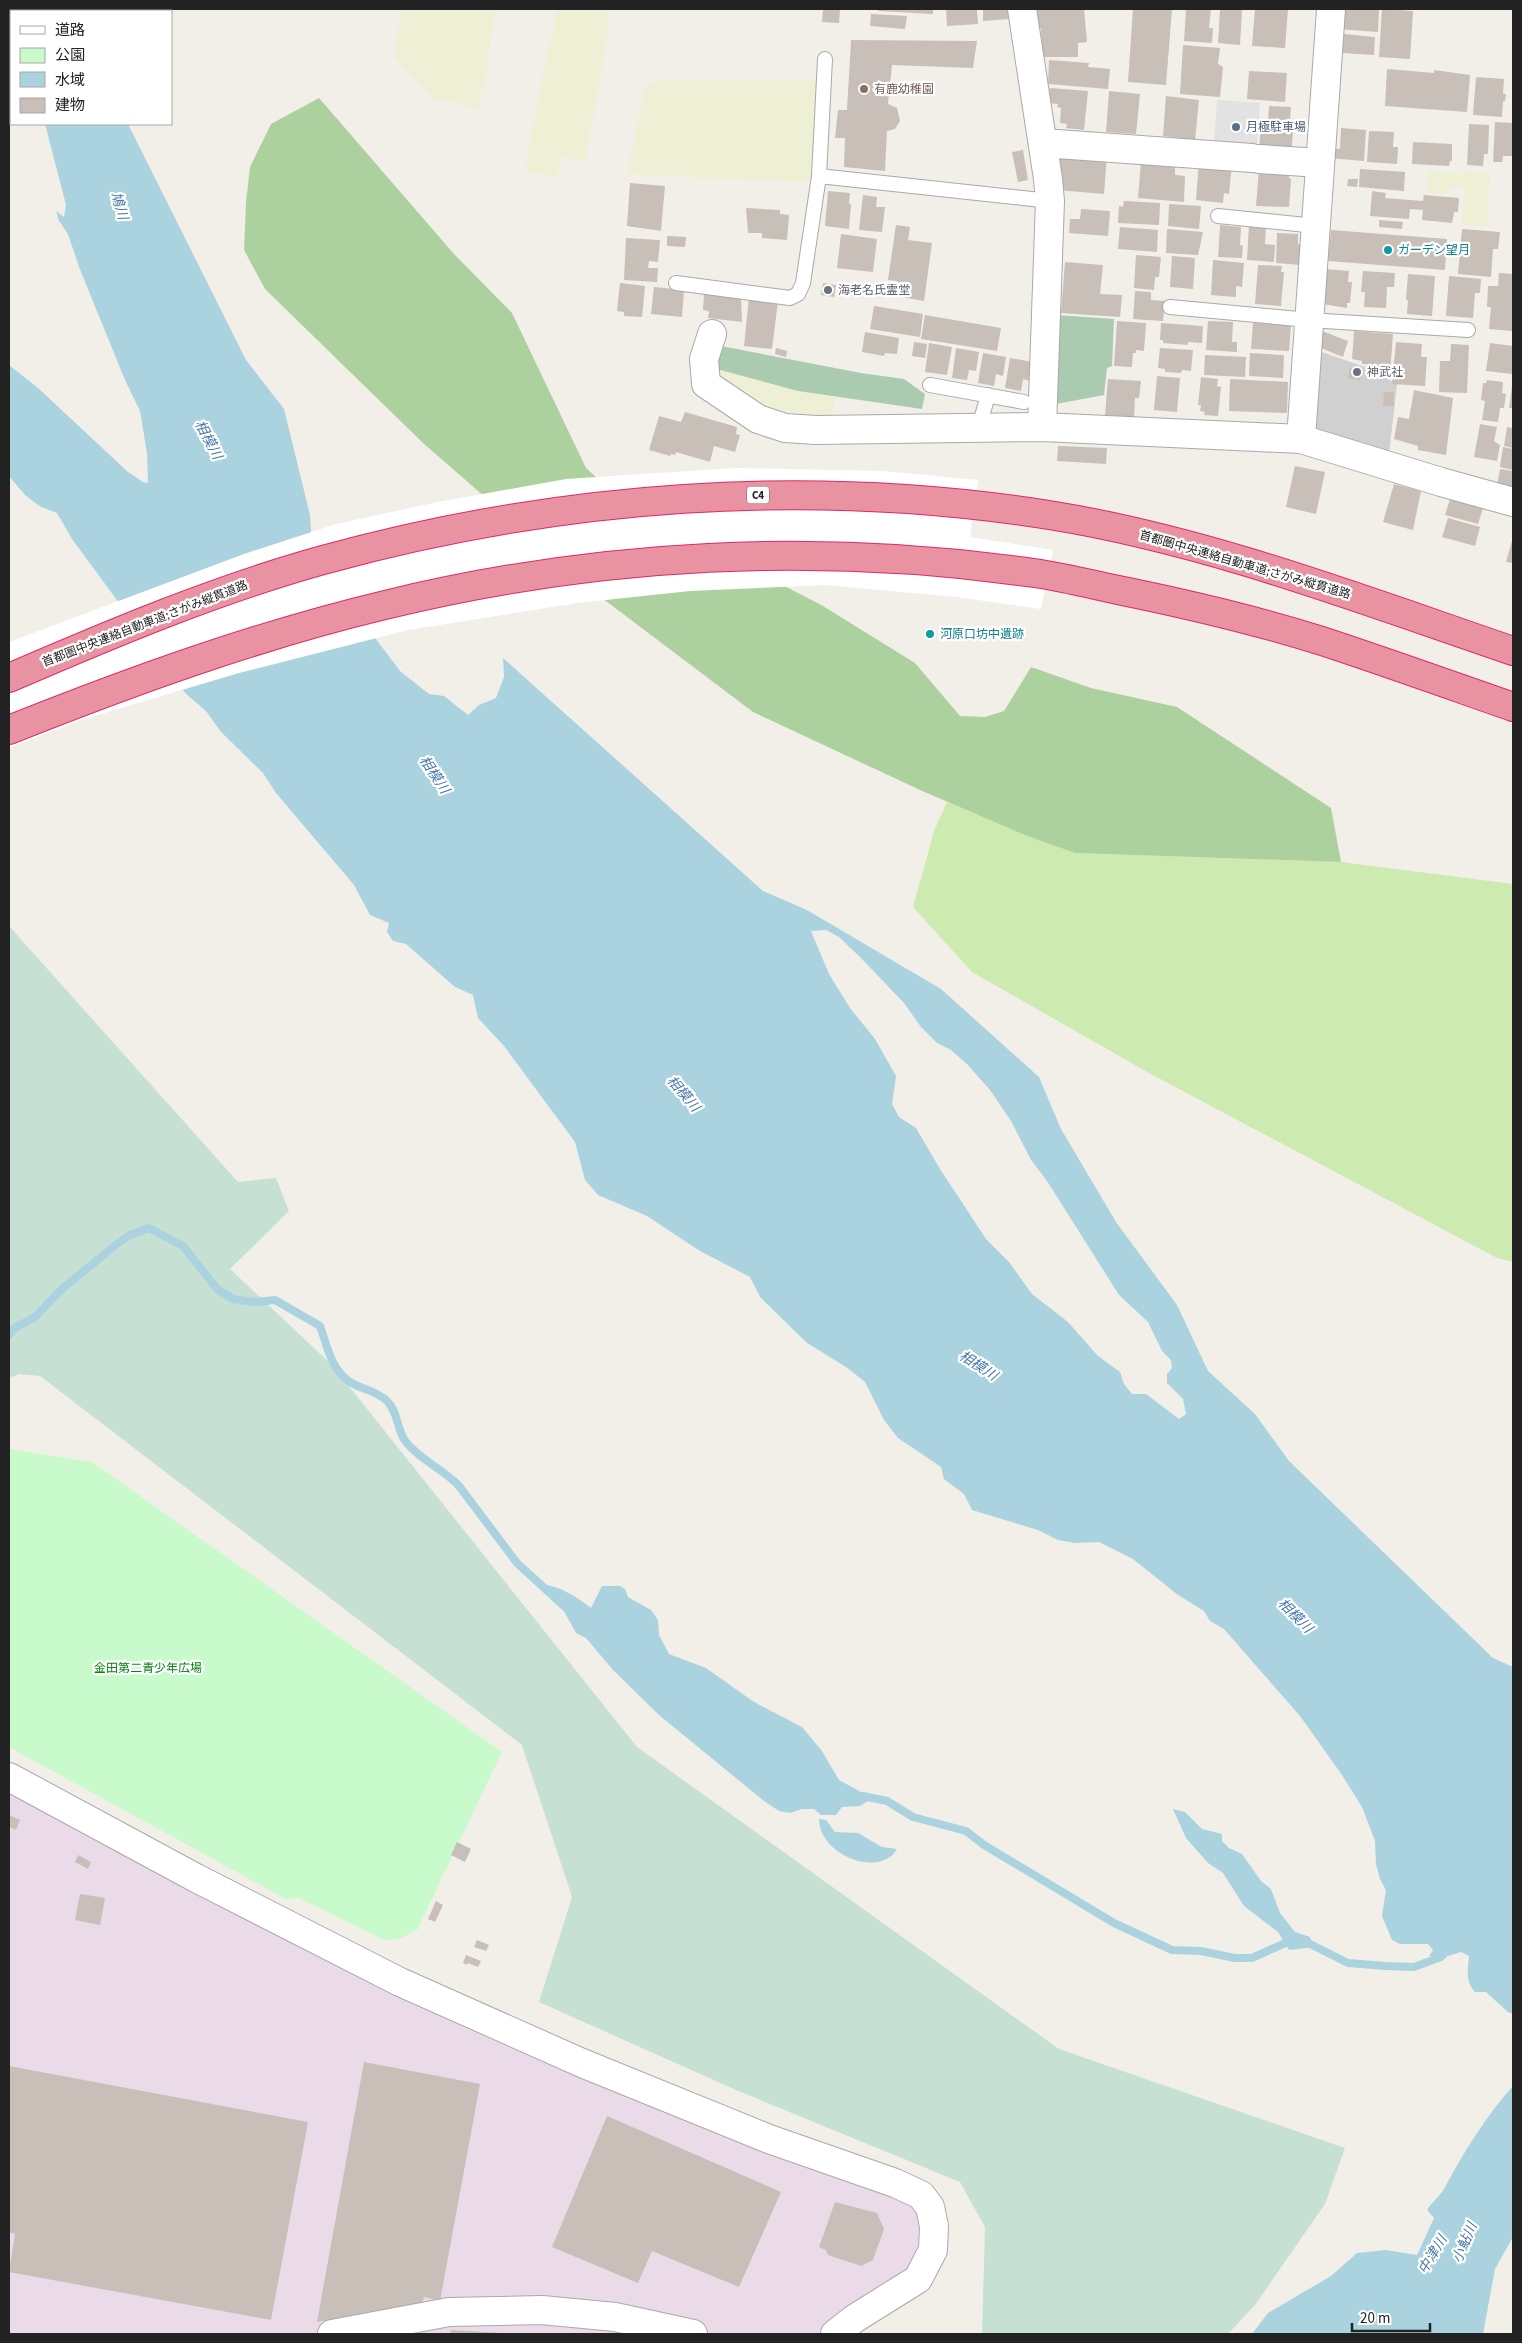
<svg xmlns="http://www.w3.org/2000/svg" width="1522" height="2343" viewBox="0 0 1522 2343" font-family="'Source Sans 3','Noto Sans JP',sans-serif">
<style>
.industrial{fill:#ebdbe8}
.religious{fill:#d0d0d0}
.farmland{fill:#eef0d5}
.grass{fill:#cdebb0}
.forest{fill:#add19e}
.wetland{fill:#c6e0d4}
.cemetery{fill:#aacbaf}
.park{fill:#c8facc}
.parking{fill:#e2e2e2}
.water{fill:#aad3df;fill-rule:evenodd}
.pier{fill:#fff}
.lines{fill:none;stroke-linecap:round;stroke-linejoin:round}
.stream{stroke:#aad3df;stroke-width:8}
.building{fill:#c7bfb8}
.lane-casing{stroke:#a9a9a9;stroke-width:16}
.street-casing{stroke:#a9a9a9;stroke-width:30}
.highway-casing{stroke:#dc2a67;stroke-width:30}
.lane{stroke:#fff;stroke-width:14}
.street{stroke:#fff;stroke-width:28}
.highway{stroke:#e892a2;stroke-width:28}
.education-dot{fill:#8d6e63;stroke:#fff;stroke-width:2}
.service-dot{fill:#5c6f8a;stroke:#fff;stroke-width:2}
.culture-dot{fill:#0f9aa8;stroke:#fff;stroke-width:2}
.worship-dot{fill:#6b7280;stroke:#fff;stroke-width:2}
.labels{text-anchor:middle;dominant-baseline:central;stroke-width:4.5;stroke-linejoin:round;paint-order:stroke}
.shield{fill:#fff;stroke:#646464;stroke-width:1}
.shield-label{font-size:11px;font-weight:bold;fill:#222}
.education-label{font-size:12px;fill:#785e54;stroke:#fff;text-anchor:start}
.service-label{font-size:12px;fill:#4e5e75;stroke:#fff;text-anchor:start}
.culture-label{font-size:12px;fill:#0d838f;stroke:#fff;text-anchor:start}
.worship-label{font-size:12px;fill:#5b616d;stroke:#fff;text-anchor:start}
.street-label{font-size:12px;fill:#222;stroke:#fff}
.park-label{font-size:12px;fill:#0c8416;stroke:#fff}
.water-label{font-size:14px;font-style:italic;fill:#4a7aab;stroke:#fff}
</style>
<rect width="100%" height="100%" fill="#f2efe9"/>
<path class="industrial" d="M9,1779L379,1981L749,2147L907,2197L928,2227L917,2270L829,2334H9Z"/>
<path class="religious" d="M1316,350L1368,368L1397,384L1389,454L1312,432Z"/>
<path class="farmland" d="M402,9H495L487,69L477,110L455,102L435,101L395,58L394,49Z
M558,9H608V32L585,163L560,155L558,177L525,171L540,86Z
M658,81H817L811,178L806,182L651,176L627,173L645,87Z
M1428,171L1464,175V172L1490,174L1488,226L1462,224L1464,188L1452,186L1448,194L1428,193Z
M709,367L798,391L836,397L830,422L754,403L713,377Z"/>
<path class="grass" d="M947,802L1075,853L1341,862L1513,884V1262L1497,1258L1149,1073L972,972L913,907L934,831Z"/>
<path class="forest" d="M319,98L454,254L512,313L586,468L622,501L823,606L915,663L960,716L985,717L1004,711L1031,667L1091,688L1177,707L1331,808L1341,862L1075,853L1025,835L920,790L753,712L594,592L423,443L265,289L244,250L246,202L250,167L271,124Z"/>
<path class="wetland" d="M9,926L238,1182L276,1178L289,1211L230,1269L332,1365L637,1747L1059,2049L1345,2148L1325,2204L1255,2305L1228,2334H982L985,2227L960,2182L736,2090L539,2002L572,1897L522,1745L40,1376L19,1374L9,1378Z"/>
<path class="cemetery" d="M1056,315L1114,319L1112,366L1107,368L1104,395L1056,404Z
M721,346L861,373L904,379L925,394L922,409L798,391L709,367Z"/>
<path class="park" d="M9,1449L92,1462L502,1752L417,1930L399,1939L384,1940L299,1898L286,1899L9,1747Z"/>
<path class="parking" d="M1217,100L1260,103L1256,155L1213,152Z"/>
<path class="water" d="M9,9H93L94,11H11L10,98Z
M45,124H128L246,360L284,409L310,515L311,532L375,638L401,672L429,694L444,696L468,715L479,705L496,698L504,677L503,658L763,891L807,910L941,989L1039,1077L1061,1129L1116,1222L1177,1305L1208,1371L1255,1414L1289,1461L1493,1658L1513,1667V2014L1508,2012L1486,1992H1475C1465,1981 1468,1970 1469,1956L1461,1952L1448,1956H1429L1433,1950L1428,1944H1400L1392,1940L1382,1916L1386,1890L1380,1879L1376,1864L1375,1841L1362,1807L1342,1775L1300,1716L1224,1629L1210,1621L1204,1611L1178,1595L1133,1559L1099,1542L1075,1543L1058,1540L1038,1530L972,1510L964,1494L944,1479L941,1467L898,1438L884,1420L865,1382L846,1367L807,1343L760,1297L750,1277L700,1251L647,1216L598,1195L585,1180L575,1142L504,1046L478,1018L473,995L455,987L406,944L393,941L387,932L389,923L370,915L354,885L276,793L263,773L221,732L206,711L186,694L72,539L57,513L41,507L25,495L9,476V365L38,388L128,472L143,482L148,483L147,453L140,411L125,380L79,267L68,234L59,221L56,211L64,217L66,205ZM826,930L839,937L860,957L904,1003L921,1027L937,1043L951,1050L967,1064L990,1090L1011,1121L1031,1160L1047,1181L1119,1295L1148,1322L1162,1351L1171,1360L1172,1368L1167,1374V1383L1183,1399L1186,1414L1179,1419L1146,1394H1132L1124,1384L1120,1372L1098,1356L1068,1322L1032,1294L1009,1262L986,1239L940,1169L916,1128L899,1117L892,1104L896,1076L875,1039L850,1008L829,974L811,931Z
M541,1584C560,1586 577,1597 591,1608L602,1586H620L625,1589L628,1597L651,1610L658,1620L659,1635L669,1654L706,1668L754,1702L802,1727L822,1751L839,1780L872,1798L860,1806L842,1807L836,1815H821L814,1809H802L790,1813L779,1811L764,1801L659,1715L613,1670L586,1638L576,1633L560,1604Z
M1173,1809L1185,1812L1202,1829L1222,1834V1841L1229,1848L1242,1854L1261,1881L1271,1889L1280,1913L1295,1932L1310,1937L1314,1947L1289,1950L1278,1932L1244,1906L1223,1873L1208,1863L1186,1838Z
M819,1819L826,1820L835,1832L858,1833L882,1847L897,1849C880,1879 819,1855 819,1819Z
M1513,2086V2237L1495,2269L1483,2334H1252L1268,2313L1331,2276L1357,2253L1386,2250L1417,2255L1434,2218L1427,2210C1432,2202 1440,2196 1444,2189C1463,2153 1486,2116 1513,2086Z"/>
<path class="pier" d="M735,468L883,471L978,480L970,537L1053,550L1041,609L957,597L824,585L690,591L577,603L408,630L239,673L81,720L9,748V642L244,554L336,524L438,502L566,479Z"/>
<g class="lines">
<path class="stream" d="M9,1335L13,1329L35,1317L62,1289L118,1243L130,1235L149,1228L183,1246L217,1289L233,1299L255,1302L275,1300L320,1326C327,1345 331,1370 350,1382C361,1389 377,1391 387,1401C398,1411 397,1431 406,1442C420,1460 443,1469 459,1486L517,1563L565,1607
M863,1796L887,1801L913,1817L966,1831L984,1845L1114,1923L1172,1950L1201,1951L1235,1958H1252L1292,1940
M1304,1941L1348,1963L1386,1966L1414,1967L1441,1957L1449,1949"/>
</g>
<path class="building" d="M823,9H840L839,23L822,22Z
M878,9H933V14L878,11Z
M946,9H977L978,24L947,26Z
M983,9H1009L1010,19L983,21Z
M1036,9H1084L1087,42L1078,43V57H1042L1041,28H1037Z
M1133,9H1172L1166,85L1128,82Z
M1186,9H1211L1209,28H1213L1212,43L1184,41Z
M1220,9H1242L1240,45L1218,43Z
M1255,9H1288L1285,48L1252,46Z
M1338,9H1379L1378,32L1337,29Z
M1382,9L1413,11L1410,59L1379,57Z
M871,14L907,16L905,29L870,26Z
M1344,34L1375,37L1374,55L1342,53Z
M851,40L977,41L973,68L892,65L888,104L897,108L900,121L895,129L887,131L885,171L844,167L845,138H835L838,110H847Z
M1183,45L1220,48L1218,64L1223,67L1220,97L1180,94Z
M1049,60L1089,63L1088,67L1110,69L1108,89L1048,84Z
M1387,69L1434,73V70L1470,75L1467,112L1385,106Z
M1249,71L1287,73L1285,102L1247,99Z
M1476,77L1504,79L1503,94H1506L1505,101H1503L1502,117L1473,115Z
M1050,88L1088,91L1084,130L1066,128L1067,124L1060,123L1061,108L1057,107L1058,104L1048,103Z
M1109,91L1140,94L1136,134L1106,132Z
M1166,96L1199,100L1195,140L1163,136Z
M1269,106L1291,107L1290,121L1294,122L1291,155L1259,153L1261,119L1268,120Z
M1495,122L1513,123V156H1503L1502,162H1493Z
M1469,124L1489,125L1488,154H1484L1483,166L1467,165Z
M1341,128L1366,130L1364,161L1328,158V148L1340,149Z
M1369,131L1394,132L1393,147H1398L1397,164L1367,162Z
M1413,142L1452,144V161H1450L1449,166L1412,164Z
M1023,150L1028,180L1018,182L1012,152Z
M1061,151L1107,154L1104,194L1057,190Z
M1199,161L1232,164L1229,194L1224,193L1223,203L1196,200Z
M1141,162L1175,165V175L1185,176L1184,202L1138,198Z
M1259,168L1290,171L1289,178L1291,179L1289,207L1256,206Z
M1360,169L1405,172L1404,191L1359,187Z
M1348,179H1358L1357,187L1347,186Z
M630,183L665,186L661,231L627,226Z
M828,191L850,193L849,204H851L849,229L825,226Z
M1372,191L1386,193L1385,198L1423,201L1424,195L1459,198L1458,212H1454L1452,223L1422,220L1423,210L1410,209L1409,219L1370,216Z
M863,195L877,197L876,207H885L882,232L859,230Z
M1124,201L1160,203L1159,225L1118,223L1119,206L1123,207Z
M1169,204L1201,206L1199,229L1168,226Z
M746,208L780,210V214L789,215L787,240L762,238V233H748Z
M1081,209L1110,211L1108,236L1069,233L1070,219H1080Z
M1379,220L1403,222L1402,229L1379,227Z
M896,225L910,227L908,240L932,243L924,301L895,296L897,281L888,280Z
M1220,225L1241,227L1240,245L1243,246L1242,258L1218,257Z
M1249,225L1266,226L1265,244L1275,245L1274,262L1247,260Z
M1120,227L1158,230L1157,252L1118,249Z
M1167,229L1203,232L1198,255L1166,253Z
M1462,229L1500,232L1498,249H1493L1491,277L1458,274Z
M1331,230L1447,239L1445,270L1328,261Z
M1277,233L1298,234V244H1303L1301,265L1276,263Z
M841,234L877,239L873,272L837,268Z
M667,236L686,237L685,247L667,246Z
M626,238L660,240L658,262L649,261L648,268H658L657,282L624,280Z
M1136,255L1161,257L1159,277H1155L1154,290L1134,288Z
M1172,256L1195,258L1193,289L1170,287Z
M1213,260L1244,263L1242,287L1236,286V297L1211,295Z
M1065,262L1103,265L1100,294L1122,295L1120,317L1061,313Z
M1258,265L1282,266L1281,272H1284L1281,306L1255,304Z
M1325,269L1349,271L1348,282H1352L1350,303H1347V308L1323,304Z
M1363,271L1395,273L1394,287H1387L1386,308L1364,307L1365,292H1361Z
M1499,273L1513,274V331L1489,329L1491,307H1487L1488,286H1498Z
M1408,274L1435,276L1432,316L1407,314L1408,300H1406Z
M1449,276L1481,279L1480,293H1475L1473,318L1446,316Z
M620,283L645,286L642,317L624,316V312L617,311Z
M823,283L836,285L834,297L821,295Z
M654,287L684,290L682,317L651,314Z
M1135,291L1151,292V300L1165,301L1163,321L1133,319Z
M704,293L741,297L742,322L708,318L709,311L703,310Z
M749,297L778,301L772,349L744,346Z
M874,306L923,314L920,337L870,329Z
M925,315L1001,328L997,351L921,339Z
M1117,321L1146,323L1144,351L1136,350V353H1133L1132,367L1114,366Z
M1208,321L1233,322L1232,342H1237V352L1206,350Z
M1161,323L1203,326L1202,343L1188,342V345L1163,343V340H1160Z
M1253,323L1291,325L1289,351L1251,349Z
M1322,331L1348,341L1343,357L1316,346Z
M1354,331L1393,334L1390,375L1380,374L1374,371V368L1366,367L1367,364H1362V361L1352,359Z
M865,332L899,338L897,354L885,353L884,356L862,352Z
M914,342L927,344L925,358L912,356Z
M1396,342L1422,344L1421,357H1427L1425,386L1392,384Z
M929,343L952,347L947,375L925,372Z
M1490,343L1513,346V374L1486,371Z
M1451,344L1469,345L1467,393L1439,392L1440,361H1450Z
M776,348L787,351L786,357L775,354Z
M956,348L979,352L976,371L969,370L967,380L952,378Z
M1160,348L1193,350L1191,371L1182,370L1181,373L1165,372V369L1158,368Z
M983,353L1006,357L1003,376L996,374L994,386L978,383Z
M1250,353L1284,355L1283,378L1249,376Z
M1205,355L1246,357L1245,377L1204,375Z
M1010,358L1033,362L1030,381L1023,379L1021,391L1005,388Z
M1350,368L1363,370L1360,380L1348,378Z
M1157,376L1180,378L1177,412L1154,410Z
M1201,377L1218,379L1217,386L1221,387L1218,416L1204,415L1205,412L1200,411L1201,405H1198Z
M1108,379L1141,381L1139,398H1135L1134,419L1105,416Z
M1230,379L1288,382L1287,413L1229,411Z
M1487,380L1503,382L1502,393L1506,394L1504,408H1500L1498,422L1482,420L1485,401L1481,400L1483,383H1486Z
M1512,386H1513V408H1509Z
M1414,390L1453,398L1446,455L1418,450V446L1394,439L1398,417L1409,419Z
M1384,392H1394V406H1383Z
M685,412L737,427L736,434L740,435L735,452L714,446L710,462L676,452L675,455L671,454L670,456L649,450L659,416L681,422Z
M1480,424L1497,427L1494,441L1500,445L1497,461L1474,457Z
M1507,427L1513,428V448L1504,446Z
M1058,446L1107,448L1106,464L1057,461Z
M1503,447L1513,449V470L1500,467Z
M1295,466L1325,472L1316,514L1286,507Z
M1500,469L1513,471V491L1497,486Z
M1394,484L1421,491L1413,530L1383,522Z
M1451,496L1484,505L1478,524L1445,515Z
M1448,518L1480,527L1475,546L1442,537Z
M1513,537V563L1506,562Z
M9,1815L20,1820L16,1830L9,1827Z
M457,1842L471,1849L465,1862L451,1855Z
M78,1855L91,1862L88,1869L75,1862Z
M80,1894L105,1898L100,1925L75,1920Z
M436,1901L443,1905L435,1922L428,1919Z
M477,1940L489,1945L486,1951L474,1947Z
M466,1955L481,1961L478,1967L468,1963L467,1965L463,1963Z
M364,2062L480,2084L440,2301L424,2297L422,2304L317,2322Z
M9,2066L308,2122L271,2320L9,2272L15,2234L9,2232Z
M607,2116L781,2192L739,2287L652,2251L638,2283L552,2247Z
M835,2202L877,2213L884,2229L873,2260L861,2266L828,2255L826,2250L819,2247Z
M451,2330L501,2333V2334H450Z"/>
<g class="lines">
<defs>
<path id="lane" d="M819,176L825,59
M1218,216L1316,226
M676,283L790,298L798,294L803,283L819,176L1050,201
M1170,307L1309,320L1468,330
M930,385L1024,402
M979,427L988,395"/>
<path id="street" d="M1022,9L1048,179L1050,201L1042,427
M1043,143L1252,158
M1259,159L1320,163
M712,334L704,359L706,384L758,419L785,428L816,430L1042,427L1301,439L1441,482L1513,502
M1301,439L1331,9
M9,1777L196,1878L400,1982L582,2063L769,2139L895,2183L921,2195L930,2207L934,2226L933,2250L918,2279L854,2319L835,2334
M332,2334L449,2312L542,2310L615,2317L693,2334"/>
<path id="highway" d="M9,678C111,634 215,590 323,560C559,495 807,477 1049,515C1206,540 1363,600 1513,651
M9,730C132,681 256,636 385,605C598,553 818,542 1034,573C1062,577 1090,584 1118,590C1187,604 1255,620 1322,641C1386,662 1450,685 1513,707"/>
</defs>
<use href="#lane" class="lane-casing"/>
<use href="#street" class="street-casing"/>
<use href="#highway" class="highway-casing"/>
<use href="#lane" class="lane"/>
<use href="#street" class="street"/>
<use href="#highway" class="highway"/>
</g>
<circle class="education-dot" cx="864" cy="89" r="5"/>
<circle class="service-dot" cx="1236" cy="127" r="5"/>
<g class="culture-dot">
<circle cx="1388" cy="250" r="5"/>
<circle cx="930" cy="634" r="5"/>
</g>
<g class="worship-dot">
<circle cx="828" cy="290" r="5"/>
<circle cx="1357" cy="372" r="5"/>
</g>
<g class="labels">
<rect class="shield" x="747" y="486.5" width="22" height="17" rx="4"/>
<g class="shield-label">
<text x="758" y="495">C4</text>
</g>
<g class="education-label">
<text x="874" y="89">有鹿幼稚園</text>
</g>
<g class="service-label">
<text x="1246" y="127">月極駐車場</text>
</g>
<g class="culture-label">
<text x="1398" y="250">ガーデン望月</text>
<text x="940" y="634">河原口坊中遺跡</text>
</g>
<g class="worship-label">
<text x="838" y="290">海老名氏霊堂</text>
<text x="1367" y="372">神武社</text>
</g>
<g class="street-label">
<text transform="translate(1245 565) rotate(16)">首都圏中央連絡自動車道;さがみ縦貫道路</text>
<text transform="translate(145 624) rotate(-21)">首都圏中央連絡自動車道;さがみ縦貫道路</text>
</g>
<g class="park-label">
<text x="148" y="1668">金田第二青少年広場</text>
</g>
<g class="water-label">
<text transform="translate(119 206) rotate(74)">鳩川</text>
<text transform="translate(208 440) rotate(62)">相模川</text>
<text transform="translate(434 775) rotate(56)">相模川</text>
<text transform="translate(683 1094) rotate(49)">相模川</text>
<text transform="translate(978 1366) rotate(33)">相模川</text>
<text transform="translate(1295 1616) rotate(45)">相模川</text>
<text transform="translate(1465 2243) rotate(-67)">小鮎川</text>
<text transform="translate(1433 2255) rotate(-59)">中津川</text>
</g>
</g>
<rect width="1522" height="2343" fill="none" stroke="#222222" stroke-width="20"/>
<rect x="10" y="10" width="162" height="115" fill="#ffffff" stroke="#a7a7a7"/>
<rect x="20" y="26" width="25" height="8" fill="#ffffff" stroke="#a7a7a7"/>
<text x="55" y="35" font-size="15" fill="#222222">道路</text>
<rect x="20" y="48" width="25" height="15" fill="#c8facc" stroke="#a7a7a7"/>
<text x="55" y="60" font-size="15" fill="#222222">公園</text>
<rect x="20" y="72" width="25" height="15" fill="#aad3df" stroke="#a7a7a7"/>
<text x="55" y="85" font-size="15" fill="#222222">水域</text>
<rect x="20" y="98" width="25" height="15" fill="#c7bfb8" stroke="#a7a7a7"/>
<text x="55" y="110" font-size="15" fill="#222222">建物</text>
<path d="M1352 2323v8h78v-8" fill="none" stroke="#222222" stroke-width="2.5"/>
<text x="1360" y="2323" font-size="15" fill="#222222" stroke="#ffffff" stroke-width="4" paint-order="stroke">20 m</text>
</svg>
